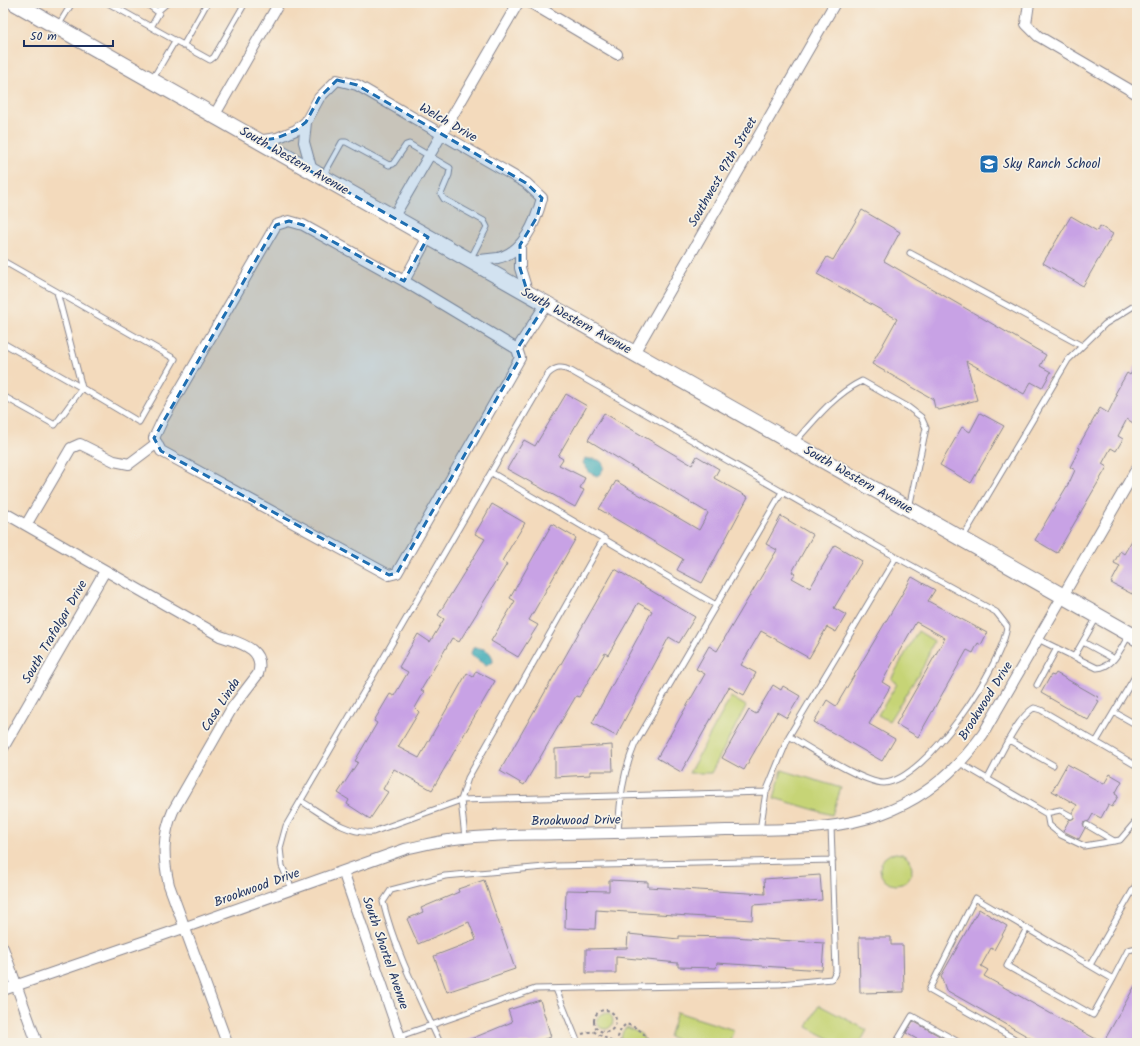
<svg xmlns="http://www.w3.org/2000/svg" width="1140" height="1046" viewBox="0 0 1140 1046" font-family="Kalam,sans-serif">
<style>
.green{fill:#c6d476;stroke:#70826a}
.water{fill:#3aaab6;stroke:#2a6c8a}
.building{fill:#c8a2e5}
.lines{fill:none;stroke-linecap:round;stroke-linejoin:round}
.service-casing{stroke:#87848d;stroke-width:7}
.minor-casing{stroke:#87848d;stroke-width:12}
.secondary-casing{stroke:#87848d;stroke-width:17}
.path{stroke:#87848d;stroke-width:2;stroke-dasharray:3 3;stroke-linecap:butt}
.service{stroke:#fff;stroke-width:5}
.minor{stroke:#fff;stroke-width:10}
.secondary{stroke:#fff;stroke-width:15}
.marked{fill:#1f6fb2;fill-opacity:0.2;stroke:#1f6fb2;stroke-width:3;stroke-dasharray:8 5;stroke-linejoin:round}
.labels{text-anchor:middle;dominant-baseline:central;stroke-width:3.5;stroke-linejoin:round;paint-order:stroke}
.street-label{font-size:13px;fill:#1b2f5e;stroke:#f7f3e8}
.poi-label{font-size:13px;fill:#1b2f5e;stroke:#f7f3e8;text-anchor:start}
</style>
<rect width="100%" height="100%" fill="#f7f3e8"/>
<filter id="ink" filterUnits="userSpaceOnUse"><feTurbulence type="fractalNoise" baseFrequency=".025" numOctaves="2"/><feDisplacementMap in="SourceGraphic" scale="8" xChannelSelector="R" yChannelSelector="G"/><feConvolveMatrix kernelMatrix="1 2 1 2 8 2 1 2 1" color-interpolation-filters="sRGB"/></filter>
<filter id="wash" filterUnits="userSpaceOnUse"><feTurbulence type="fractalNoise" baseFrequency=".012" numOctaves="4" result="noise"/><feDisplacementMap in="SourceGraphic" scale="16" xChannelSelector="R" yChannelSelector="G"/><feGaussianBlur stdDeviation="0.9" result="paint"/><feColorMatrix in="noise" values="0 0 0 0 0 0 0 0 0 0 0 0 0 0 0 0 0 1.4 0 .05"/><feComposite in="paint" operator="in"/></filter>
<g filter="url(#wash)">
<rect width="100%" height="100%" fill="#f3dabc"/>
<path class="green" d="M918,631L934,641L923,667L889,721L878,715L897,684L891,679Z
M731,697L746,706L711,773H689Z
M782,770L841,788L832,815L774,798Z
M880 869a16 16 0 1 1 32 0a16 16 0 1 1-32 0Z
M819,1005L867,1030L860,1043H838L807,1027Z
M677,1012L734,1030L729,1043H687L669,1037Z
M597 1021a8 8 0 1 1 16 0a8 8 0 1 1-16 0Z
M627,1027L641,1034L646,1043H623L621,1038L623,1031Z"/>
<path class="water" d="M585,458C593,461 601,456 604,467L601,473L597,476L590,473L583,463Z
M473,648C483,647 493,651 493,662L486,666C481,662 477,659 472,656L471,653Z"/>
<g id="blocks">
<path class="building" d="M862,210L900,232L884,261L1046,355L1040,366L1051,372L1042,388L1031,382L1024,394L966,361L977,400L939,410L935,408L933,399L872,364L897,319L817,274L827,257L833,260Z
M1071,216L1097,231L1100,226L1113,234L1083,286L1043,263Z
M1137,364V415L1133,423L1127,419L1118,436L1123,439L1116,451L1111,448L1102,464L1107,467L1057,553L1035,540L1070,481L1075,470L1070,467L1080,448L1078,447L1100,408L1108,413L1117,395L1115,394L1127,373L1130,375Z
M566,394L587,406L558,456L563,459L559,465L585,478L580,488L584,490L575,507L507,469L524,440L535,446Z
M604,413L692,465L697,456L719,469L714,478L748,497L702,583L677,570L683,559L599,509L616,481L699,530L708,513L588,440Z
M980,413L1004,426L971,483L940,465L962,427L970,432Z
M492,504L525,523L502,561L507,564L459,642L452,638L421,690L424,692L415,708L419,712L398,747L419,758L467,673L473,677L476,671L495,681L432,790L394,769L383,789L388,792L370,819L347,804L349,800L338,793L358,762L355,761L377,723L374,721L390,694L394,696L408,672L399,667L418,634L430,642L444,619L438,615L485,539L475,534Z
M781,516L813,535L792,572L795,574L792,578L810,588L835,545L862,561L834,608L846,615L836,632L827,627L809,658L761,631L741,665L756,673L744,695L729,687L681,772L657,758L705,674L696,669L709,646L717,651L777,550L766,544Z
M552,524L576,538L529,620L538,625L518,657L491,641L515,601L510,598Z
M1137,532V585L1132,594L1111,583L1120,566L1114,563L1120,551L1124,554Z
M615,569L695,617L679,643L669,637L616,736L592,723L652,611L638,603L608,655L605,653L579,697L576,696L524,785L500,771Z
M912,577L935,590L928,601L987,633L981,645L978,643L973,653L967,650L918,737L896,724L945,638L916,622L882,682L890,687L869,724L895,739L882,761L814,722L827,700L836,706Z
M1056,673L1098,697L1097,700L1099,701L1088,720L1041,693L1051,675L1054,676Z
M773,685L781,690L783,686L800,696L787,718L777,712L744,770L722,758L749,710L756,714Z
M612,745L613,771H590V775L555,777V749Z
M1067,764L1104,784L1110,774L1122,781L1115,794L1118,796L1112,807L1108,805L1101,818L1093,814L1089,821L1083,823L1085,828L1079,839L1063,831L1069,820L1074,818L1073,813L1077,805L1052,791Z
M820,875L822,900L753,905L752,920L596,910L595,929L565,928L566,890L609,891V880L648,882V887L765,894L764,879Z
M484,880L515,969L447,992L434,956L476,940L469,922L418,944L407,919L423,912L421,908L459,892L458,889Z
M979,909L1007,926L994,950L991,948L981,966L988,970L984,976L1103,1043L1137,982V1043H1039L946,990L941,976Z
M628,934L679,939V936L733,937L824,943L822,970L717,963L716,968L678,967V963L616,957V973H586V949L627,948Z
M859,937H891V945H903L904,992L860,993Z
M540,1000L551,1037L532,1043H461L512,1022L508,1010Z
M913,1021L952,1043H924L906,1033Z"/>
</g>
</g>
<g filter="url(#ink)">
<use href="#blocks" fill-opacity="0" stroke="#87848d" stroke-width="1"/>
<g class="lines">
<defs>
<path id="service" d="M108,3L210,60L214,57L245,3
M146,3L159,13L151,27
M159,10L167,3
M58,26L72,3
M183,46L207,3
M152,80L175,41
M323,176L342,142H346L389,165L393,164L406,145L409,144L450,168L449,175L441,194L444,199L484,221L487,227L470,260
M910,253L1082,346
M3,261L175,359L139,422L82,388L55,425L3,396
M57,292L82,388
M3,343L82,388
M795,442C815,419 835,394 862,381L908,407L921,417L926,428L909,508
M492,473L716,605
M963,537L1068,360L1105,324L1137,304
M1038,639L1097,668C1114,667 1121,648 1129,635
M1083,642L1114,659
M1074,657L1097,617
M1137,673L1096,742L1137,766
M1037,685L1057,648
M1114,712L1137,725
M1009,740L1053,765
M960,763L1047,814L1049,825L1061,835L1084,846L1120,840L1137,820
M987,780C997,762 1017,717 1034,708L1041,710L1096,742
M301,801C323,814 346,835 373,832L461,800L766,792
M1046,813L1060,810L1071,816
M1087,825L1114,841
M760,830L766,792L789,736L896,557
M618,833C620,800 622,775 635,744L782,492
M465,838L461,800L468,778L604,538
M292,889L282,866L280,848L286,826L548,374C556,367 561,366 571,371L896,557L996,612L1007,626C1003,664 926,781 884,783C863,783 810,748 789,736
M1027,928L1007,966L1093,1015L1113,979
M1090,965L1137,883
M556,989L578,1043
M400,1036L535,989L780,984L832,979L836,971L831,826
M440,1043C419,997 395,951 383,902L391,890L445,876L556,866L833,860
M896,1043L912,1016L960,1043
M1022,1043L929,990L975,898L1113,979L1128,950L1137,948"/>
<path id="minor" d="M531,3L617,54
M1029,3L1026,24L1038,36L1137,94
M214,116L279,3
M306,122L304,142L312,171
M257,141L277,138L296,130L306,122L319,98L337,80L357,85L526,183L542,198C536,221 524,252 498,258C489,259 480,260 471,261
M393,218L518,3
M289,221L303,225L404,281L517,349L520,358L397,573L389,575L161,451L154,438L163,419L276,225Z
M520,245V268L528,294
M404,281L428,237
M517,349L546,304
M634,353L835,3
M3,512L220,636C239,643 266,648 258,674L232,708L173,811C162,836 163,859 169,885L227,1043
M26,525L71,448L80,444L114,461L129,464L157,443
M3,748L105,571
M343,871L402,1043
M3,948L37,1043
M3,990L186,927L405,849C425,845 445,839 465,838C498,834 531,835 564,834C618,833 672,832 726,830C778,829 832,832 881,814C924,799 957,770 983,734L1137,468"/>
<path id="secondary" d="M15,3L1137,638"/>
</defs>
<use href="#service" class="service-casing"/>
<use href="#minor" class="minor-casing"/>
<use href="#secondary" class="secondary-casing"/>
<path class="path" d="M594 1021a11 11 0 1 1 22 0a11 11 0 1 1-22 0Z
M582,1034L593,1031L614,1043
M621,1043L618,1037L621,1029L626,1024C636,1027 646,1032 648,1043"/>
<use href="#service" class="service"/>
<use href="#minor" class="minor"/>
<use href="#secondary" class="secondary"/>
</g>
</g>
<path class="marked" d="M337,80L357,85L526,183L542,198L537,217L520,245V268L528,294L546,304L517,349L520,358L397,573L389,575L161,451L154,438L276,225L289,221L303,225L404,281L428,237L257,141L277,138L296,130L306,122L319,98Z"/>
<defs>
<symbol id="school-square" viewBox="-11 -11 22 22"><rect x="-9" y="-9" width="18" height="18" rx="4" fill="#1f6fb2" stroke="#f7f3e8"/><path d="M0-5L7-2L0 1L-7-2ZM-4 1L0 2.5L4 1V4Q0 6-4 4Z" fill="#fff"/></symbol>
</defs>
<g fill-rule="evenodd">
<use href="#school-square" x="978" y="153" width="22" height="22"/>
</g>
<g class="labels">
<g class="street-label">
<text transform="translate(448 123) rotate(30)">Welch Drive</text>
<text transform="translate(294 161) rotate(30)">South Western Avenue</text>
<text transform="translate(723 172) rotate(-60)">Southwest 97th Street</text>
<text transform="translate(576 321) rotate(29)">South Western Avenue</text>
<text transform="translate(858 480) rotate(30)">South Western Avenue</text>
<text transform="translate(55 632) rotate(-60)">South Trafalgar Drive</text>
<text transform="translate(986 701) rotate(-58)">Brookwood Drive</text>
<text transform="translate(221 705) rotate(-57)">Casa Linda</text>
<text transform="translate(576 821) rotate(-1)">Brookwood Drive</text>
<text transform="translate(257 888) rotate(-20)">Brookwood Drive</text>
<text transform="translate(385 953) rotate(71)">South Shartel Avenue</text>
</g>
<g class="poi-label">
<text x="1003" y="164">Sky Ranch School</text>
</g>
</g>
<rect width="1140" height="1046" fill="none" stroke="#f7f3e8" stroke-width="16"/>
<path d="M24 40v6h89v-6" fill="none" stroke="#1b2f5e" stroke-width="2"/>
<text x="30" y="40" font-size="12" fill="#1b2f5e" stroke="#f7f3e8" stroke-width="3" paint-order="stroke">50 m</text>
</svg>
